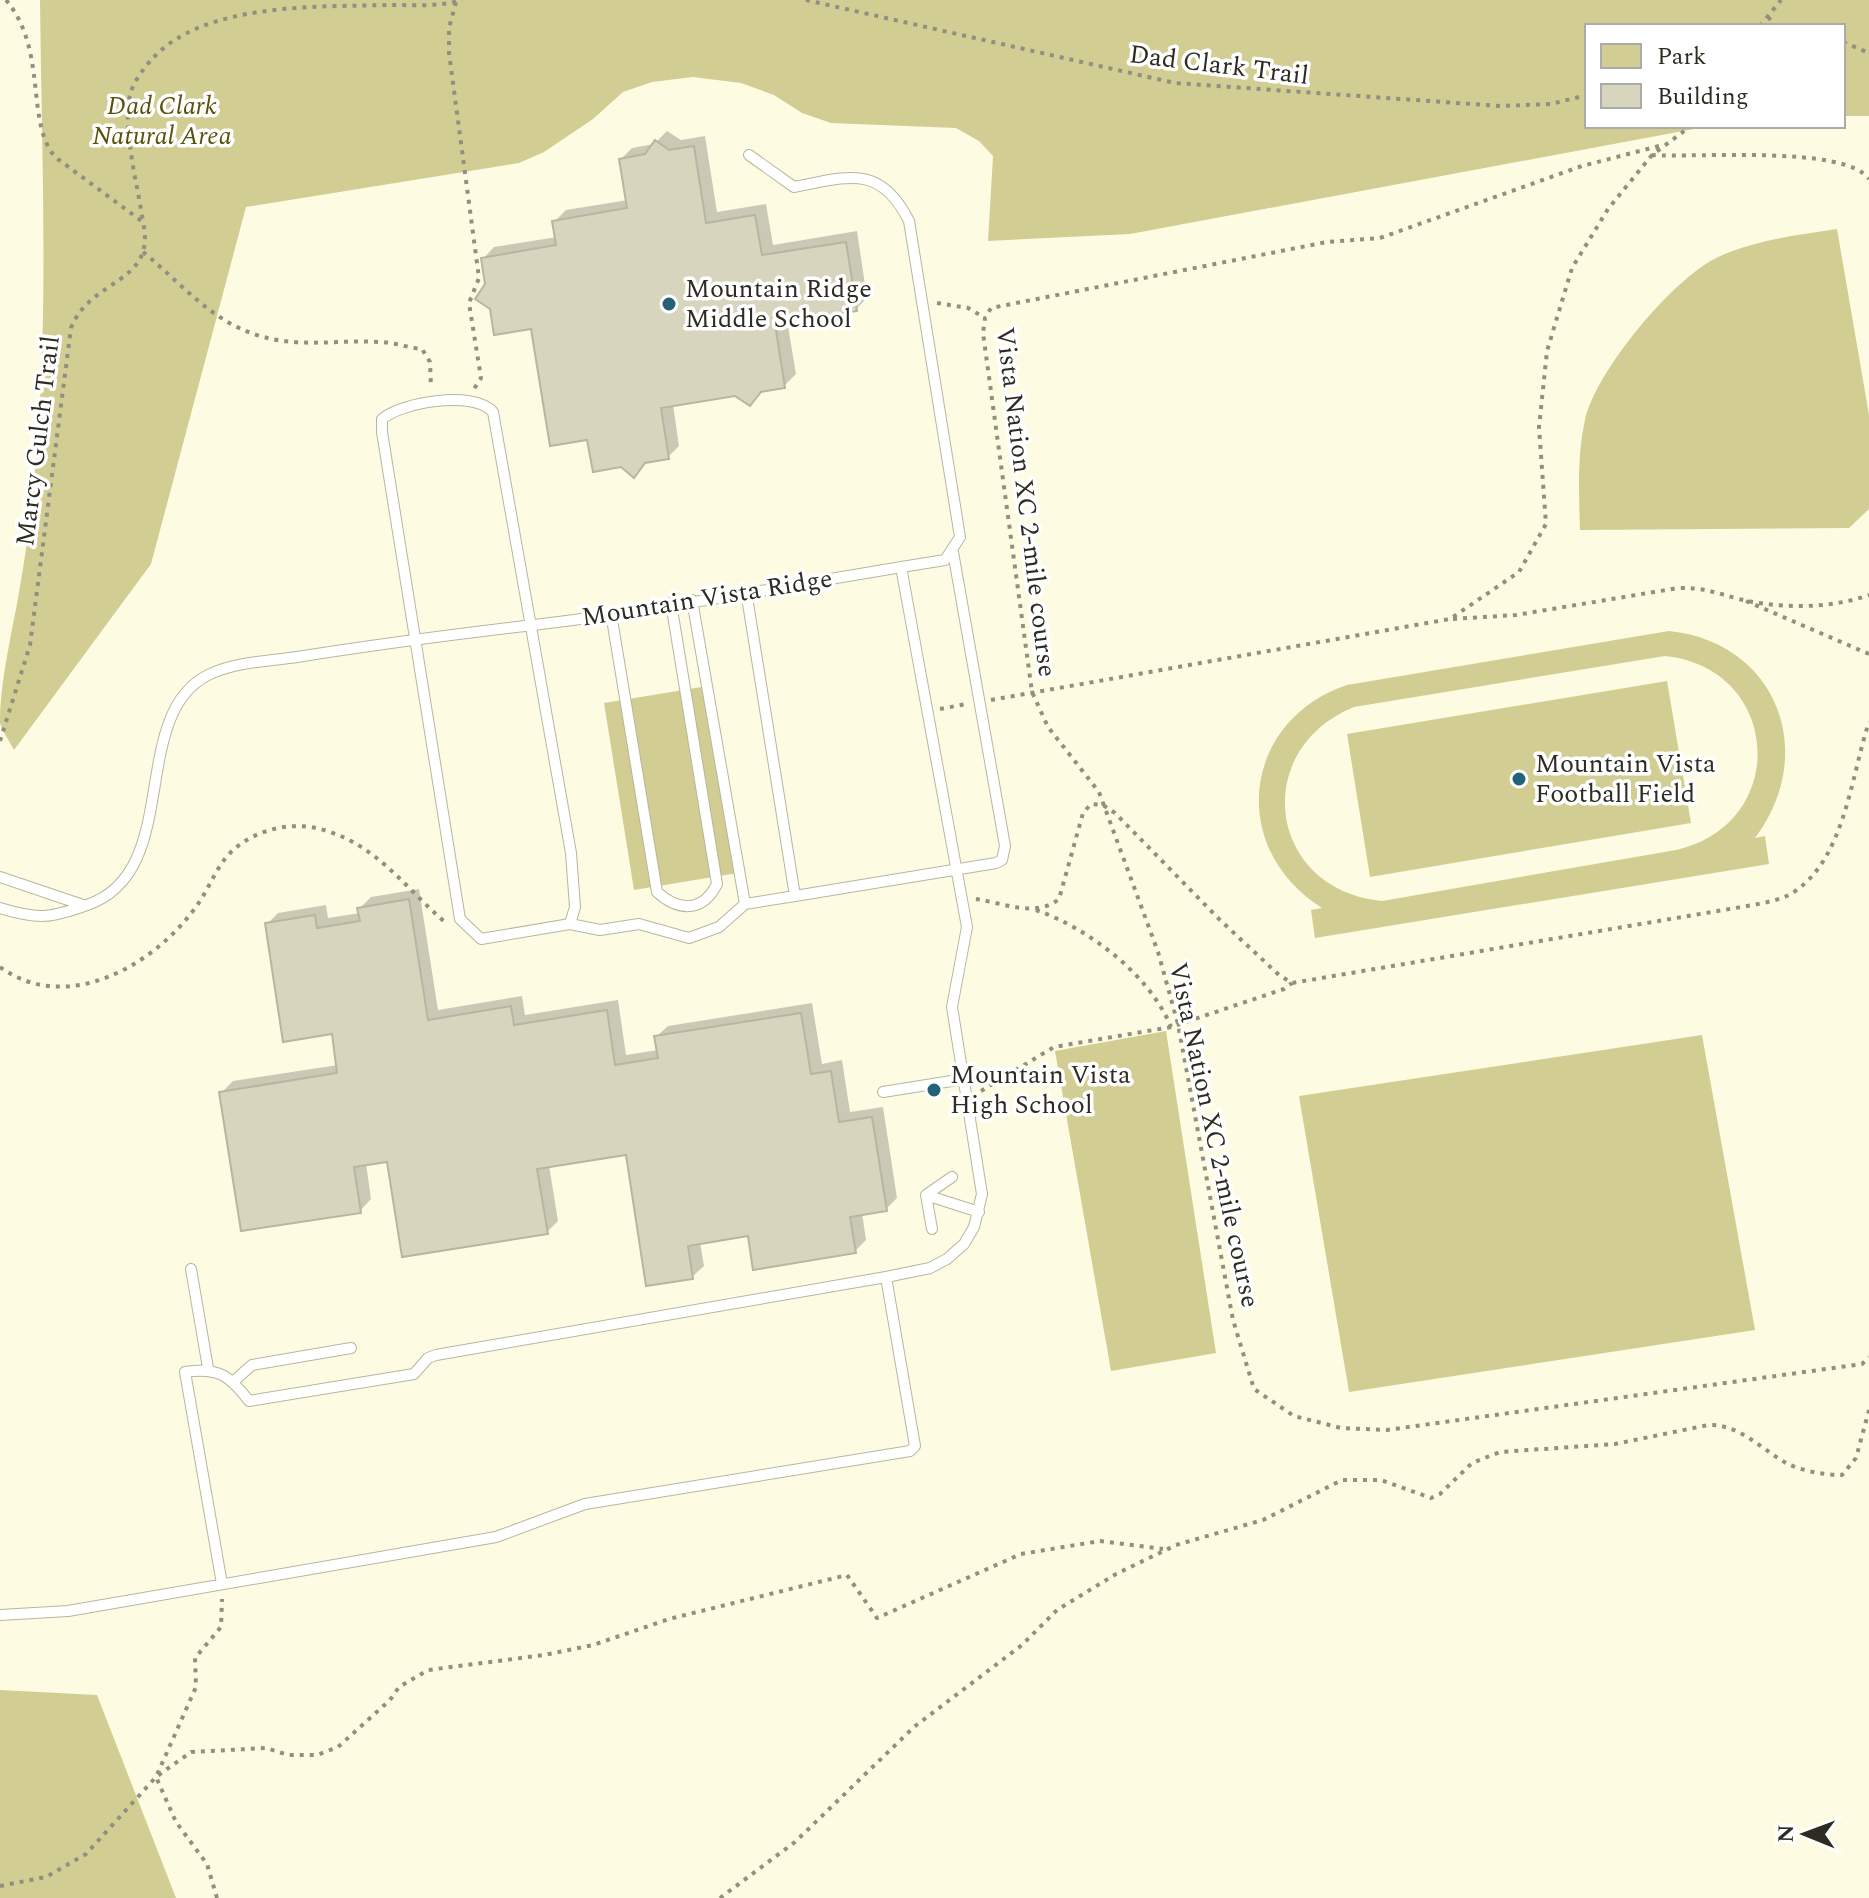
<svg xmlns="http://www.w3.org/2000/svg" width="1869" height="1898" viewBox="0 0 1869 1898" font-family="Spectral,serif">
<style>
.green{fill:#d2cd92;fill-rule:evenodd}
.shadow{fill:#0003}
.building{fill:#d7d5bd;stroke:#b7b69f;stroke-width:2}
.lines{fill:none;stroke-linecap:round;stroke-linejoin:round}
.service-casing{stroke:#b7b69f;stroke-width:12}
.path{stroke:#919080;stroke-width:4;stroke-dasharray:4 6;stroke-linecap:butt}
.service{stroke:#fff;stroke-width:10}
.poi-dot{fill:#246278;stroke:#fff;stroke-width:3}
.labels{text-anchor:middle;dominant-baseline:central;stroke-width:7;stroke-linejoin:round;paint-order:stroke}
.street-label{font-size:26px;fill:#2d2c23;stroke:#fff}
.park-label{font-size:26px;font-style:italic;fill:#58520a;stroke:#fff}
.poi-label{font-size:26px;fill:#2d2c23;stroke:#fff;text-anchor:start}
</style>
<rect width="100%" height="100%" fill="#fdfce3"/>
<path class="green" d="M40,0H1869V116H1843V26H1587V126H1710L1130,234L988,241L993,156L979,141L956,128L831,123L802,113L774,95L741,83L693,77L652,82L623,92L593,119L544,152L519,163L246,207L151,564L14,750C10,742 3,732 0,723C0,683 11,637 18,598C54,402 42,199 40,0Z
M1837,229L1869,415V509L1849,528L1580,530C1579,493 1577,456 1585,420C1596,371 1673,278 1718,257C1755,240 1797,235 1837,229Z
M1669,631C1777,642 1819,753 1755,838L1765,836L1769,864L1315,938L1311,910L1322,908C1228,849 1241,721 1347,685ZM1665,656C1782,668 1791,824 1676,850L1382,901C1268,890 1249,750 1354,707Z
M1667,681L1691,823L1370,877L1347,734Z
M708,686L738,873L634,890L604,703Z
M1166,1031L1216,1353L1111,1371L1055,1051Z
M1702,1035L1755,1330L1349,1392L1299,1096Z
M0,1690L97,1695L176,1898H0Z"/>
<path class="shadow" d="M667,131L681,140L705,136L717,212L766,204L773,245L857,231L867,298L856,309L787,320L796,374L784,386L763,390L750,404L736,394L673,404L679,446L668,457L646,462L634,475L589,437L533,327L487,284L483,259L494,247L557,237L555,221L566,210L628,200L621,159L632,148L654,144Z
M419,889L438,1010L522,996L525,1015L618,1000L626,1055L658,1050L656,1037L668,1026L812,1003L822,1064L842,1060L850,1112L883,1107L897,1198L886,1209L862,1213L866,1240L855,1251L749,1234L700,1242L704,1266L692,1277L628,1153L549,1165L558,1221L547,1232L388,1160L366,1163L371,1199L360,1211L221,1093L233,1081L338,1065L333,1032L267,924L278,913L326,905L328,918L360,913V908L371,897Z"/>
<path class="building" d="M655,140L669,150L694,146L706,223L755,215L762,255L846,242L857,311L775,324L785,388L761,392L750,406L735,396L661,408L669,459L645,463L634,478L621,467L593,472L587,440L550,446L531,329L494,335L490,309L475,299L485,284L481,258L556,245L552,221L627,208L619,159L645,154Z
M409,899L428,1020L511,1006L514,1025L607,1010L615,1065L658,1058L654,1036L801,1013L811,1074L831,1071L839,1122L872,1117L887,1211L850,1217L856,1253L753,1270L748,1236L688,1246L693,1279L646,1286L626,1155L537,1169L548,1234L402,1257L387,1162L354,1167L361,1213L241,1231L219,1092L337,1073L332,1034L283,1042L265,923L315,915L317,928L360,921L357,908Z"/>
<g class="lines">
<defs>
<path id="service" d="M746,591L795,896L996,863L1002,860L1005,846L953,552
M692,600L745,904
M611,613L657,892C679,912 703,912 717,884L671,603
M0,877L83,905
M0,908C39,920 51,918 87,905C184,872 127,716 208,675C234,662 269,661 297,657C373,645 449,635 525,626C666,610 805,582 945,560L960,537L909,221C880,163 847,177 794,187L749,155
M570,924L575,907L571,853L493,412C474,390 402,402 382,419V432L460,919L481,939L570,924L600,930L639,924L689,938L719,927L745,904L795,896
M883,1092L964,1079
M926,1195L979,1212
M932,1229L926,1195L952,1177
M191,1269L208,1368
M234,1381L252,1365L351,1348
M222,1584L185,1372C218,1367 229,1375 249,1401L414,1374L428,1358L436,1355L886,1277
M0,1615L68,1611L496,1537L585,1504L910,1451L915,1446L886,1277L930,1268L947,1259L964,1244L974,1227L982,1194L952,1007L967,927L901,567"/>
</defs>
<use href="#service" class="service-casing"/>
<path class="path" d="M6,0C48,50 25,121 55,157L143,222C138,186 122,129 130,95C133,82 144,68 152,59C204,2 317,7 390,5C413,5 440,7 462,0
M806,0L1175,83L1500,106L1551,104L1587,95
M456,2L449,28V53L479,278L469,303L481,378L474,389
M1768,17L1776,26
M1760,26L1781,0
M1843,42L1869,53
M1659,146L1582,166L1380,238L1327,242L991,308L985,318L983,333L1032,692L1048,727L1099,792L1158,952L1178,1024L1233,1320L1254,1389L1294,1416L1341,1428L1387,1430L1862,1364L1869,1357
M1652,155C1696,158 1845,145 1869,179
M143,252C174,277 200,308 235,326C287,352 327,339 380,342C394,342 408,348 422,349L430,362L431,387
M937,303L968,308L985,318
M1746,601L1869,654
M1453,619L1516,615L1678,588C1701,587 1717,593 1739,599C1780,609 1830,609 1869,595
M991,700L1450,619L1519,572L1546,524L1539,427L1547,351L1572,268L1608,209L1652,155L1691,126
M940,709L966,704
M0,741L30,645L71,328C91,277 157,285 143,222
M976,899C1003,903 1036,918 1059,899L1083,813L1091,804L1103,805L1115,813L1220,920L1279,975L1292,983L1753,905C1767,902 1782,900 1794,892C1845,858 1851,776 1869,722
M1036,910C1088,928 1150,975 1171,1027
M0,967C67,1016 156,965 198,904C210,887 216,867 231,852C256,828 295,820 327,831C379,847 407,890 446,923
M981,1091L1054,1047L1171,1027L1284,989L1292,983
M0,1886L46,1877L86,1854L156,1777L191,1752L266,1748L288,1755H317L338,1747L390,1700L399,1687L428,1670L544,1655L593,1645L669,1619L847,1575L877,1618L1021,1554L1100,1541L1163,1549
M217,1898L207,1864L176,1822L156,1777L196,1687L195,1658L221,1627L222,1599
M720,1898L795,1842L914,1727L1022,1645L1057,1610L1116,1574L1176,1545L1263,1520L1342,1480H1381L1431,1498L1440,1494L1472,1463L1500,1452L1615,1444L1708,1425C1739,1424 1760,1448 1786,1463C1802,1471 1824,1475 1842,1475L1856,1458L1869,1410"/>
<use href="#service" class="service"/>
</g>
<g class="poi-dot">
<circle cx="669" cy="304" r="8"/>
<circle cx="1519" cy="779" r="8"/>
<circle cx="934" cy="1090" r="8"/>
</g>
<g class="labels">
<g class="street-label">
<text transform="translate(1219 65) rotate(7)">Dad Clark Trail</text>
<text transform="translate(38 441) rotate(-83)">Marcy Gulch Trail</text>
<text transform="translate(1026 502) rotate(83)">Vista Nation XC 2-mile course</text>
<text transform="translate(707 598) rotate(-9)">Mountain Vista Ridge</text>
<text transform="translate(1214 1135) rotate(78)">Vista Nation XC 2-mile course</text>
</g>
<g class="park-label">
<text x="162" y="106">Dad Clark<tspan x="162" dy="30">Natural Area</tspan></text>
</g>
<g class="poi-label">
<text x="685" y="289">Mountain Ridge<tspan x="685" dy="30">Middle School</tspan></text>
<text x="1535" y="764">Mountain Vista<tspan x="1535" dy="30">Football Field</tspan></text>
<text x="950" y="1075">Mountain Vista<tspan x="950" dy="30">High School</tspan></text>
</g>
</g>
<rect x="1585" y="24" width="260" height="104" fill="#ffffff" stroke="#ababa7" stroke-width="2"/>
<rect x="1601" y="44" width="40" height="24" fill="#d2cd92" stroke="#ababa7" stroke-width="2"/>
<text x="1657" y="64" font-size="24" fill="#2d2c23">Park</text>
<rect x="1601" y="84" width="40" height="24" fill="#d7d5bd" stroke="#ababa7" stroke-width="2"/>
<text x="1657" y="104" font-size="24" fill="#2d2c23">Building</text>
<g transform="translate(1805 1834) rotate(271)" stroke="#ffffff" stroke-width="6" paint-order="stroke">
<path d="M0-6L14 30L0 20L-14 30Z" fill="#2d2c23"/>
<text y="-12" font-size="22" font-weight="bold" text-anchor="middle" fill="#2d2c23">N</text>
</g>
</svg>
